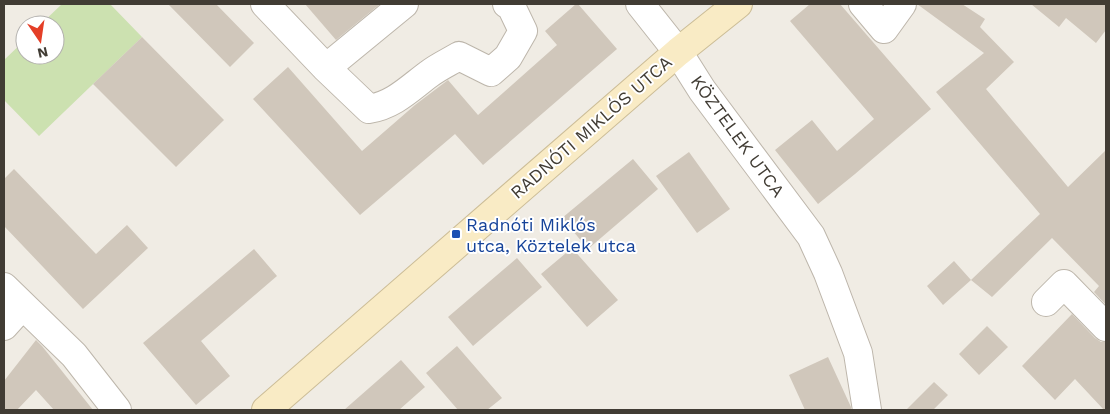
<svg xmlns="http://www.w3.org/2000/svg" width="1110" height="414" viewBox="0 0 1110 414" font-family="'Work Sans',sans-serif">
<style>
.green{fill:#cce1b0}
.building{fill:#d0c7bb}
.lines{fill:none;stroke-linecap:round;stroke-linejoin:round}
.street-casing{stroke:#bdb6ab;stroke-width:30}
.secondary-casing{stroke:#ccbd97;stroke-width:30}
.street{stroke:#fff;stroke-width:28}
.secondary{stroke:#f9ebc5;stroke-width:28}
.transit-dot{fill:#1a4fb4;stroke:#fff;stroke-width:2}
.labels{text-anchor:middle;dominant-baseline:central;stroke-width:4;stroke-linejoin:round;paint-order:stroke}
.street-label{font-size:18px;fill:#413c34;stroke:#fff}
.transit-label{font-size:18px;fill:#164399;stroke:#fff;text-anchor:start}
</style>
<rect width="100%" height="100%" fill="#f0ece4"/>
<path class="green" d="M62,4H110L142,37L39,136L4,100V60L25,40V55H55V25H40Z"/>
<path class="building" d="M168,4H216L254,43L230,67Z
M305,4H380L336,40Z
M576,4H578L617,49L483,165L455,134L360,215L253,99L288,67L362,151L415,105L448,80L478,115L557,45L545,31Z
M810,4H840L931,109L855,174L818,204L775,150L812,120L837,151L874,119L790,21Z
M917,4H962L985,19L980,27L1014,62L986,89L1068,187L1106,150V305L1094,292L1099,286L1052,238L992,297L971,280L1040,214L936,92L984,53Z
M1031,4H1106V30L1096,43L1066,18L1059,27Z
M142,37L224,120L176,167L93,84Z
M689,152L730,209L697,233L656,176Z
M633,159L658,189L588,249L562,218Z
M14,169L96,254L127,225L148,248L83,309L4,226V179Z
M572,248L618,300L587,327L541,274Z
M254,249L277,276L201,341L230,376L196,405L143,343Z
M517,258L542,287L473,346L448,317Z
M954,261L971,280L943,305L927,286Z
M1072,314L1095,338L1101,342H1106V410H1104L1075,379L1055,400L1022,366Z
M987,326L1008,347L979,375L959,354Z
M36,340L42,346L93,410H54L36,390L17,410H4V381Z
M457,346L502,398L487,410H458L426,373Z
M828,357L851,407V410H805L789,375Z
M401,360L425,387L399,410H344Z
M934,382L948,395L933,410H906Z"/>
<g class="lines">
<defs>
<path id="street" d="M265,4L326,68
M404,4L326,68L369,109C394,105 410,88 429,74C438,67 449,62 459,56L491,72L508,57L523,31L511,6L507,4
M640,4L678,52L702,90L811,236L828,273L858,353L867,410
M863,4L884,29L902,4
M4,287L74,355L117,410
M1046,302L1064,284L1106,327
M4,326L22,306"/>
<path id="secondary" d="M266,410L678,52L738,4"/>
</defs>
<use href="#street" class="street-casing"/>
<use href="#secondary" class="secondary-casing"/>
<use href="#street" class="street"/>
<use href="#secondary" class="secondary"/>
</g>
<rect class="transit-dot" x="451" y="229" width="10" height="10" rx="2.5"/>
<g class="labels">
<g class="street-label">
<text transform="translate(591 127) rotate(-41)">RADNÓTI MIKLÓS UTCA</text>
<text transform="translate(738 136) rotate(54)">KÖZTELEK UTCA</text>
</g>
<g class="transit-label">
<text x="466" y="224">Radnóti Miklós<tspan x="466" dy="21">utca, Köztelek utca</tspan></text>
</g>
</g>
<rect width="1110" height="414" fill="none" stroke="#413c34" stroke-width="10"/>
<g transform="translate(40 40) rotate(167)"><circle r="24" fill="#ffffff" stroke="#b3b1ae"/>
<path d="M0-4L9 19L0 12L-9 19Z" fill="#e43f27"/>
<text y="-8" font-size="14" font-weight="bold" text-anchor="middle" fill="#413c34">N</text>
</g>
</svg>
